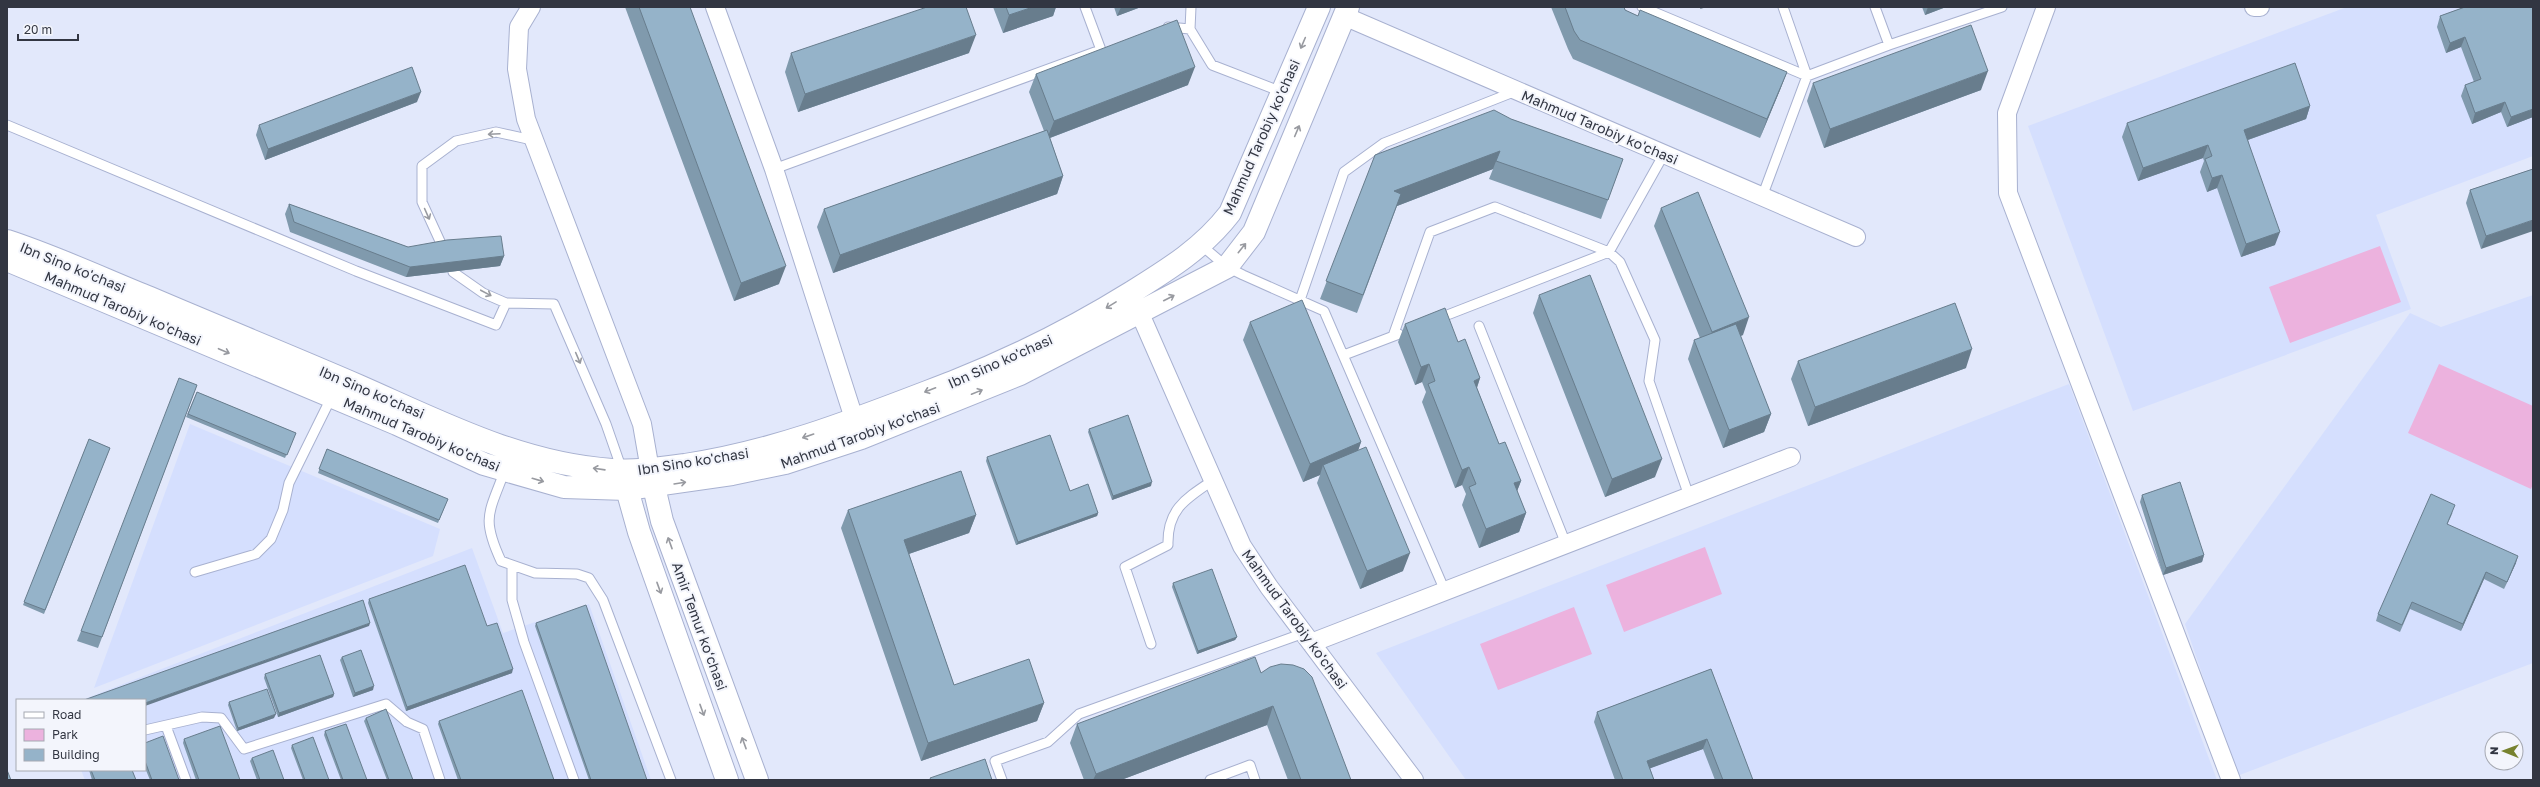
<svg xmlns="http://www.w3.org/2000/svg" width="2540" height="787" viewBox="0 0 2540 787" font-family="'Golos Text',sans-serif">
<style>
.built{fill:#d5dffe}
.green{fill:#ecb2de}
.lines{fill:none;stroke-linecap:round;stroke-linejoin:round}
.service-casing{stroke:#a8b1d0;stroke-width:11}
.minor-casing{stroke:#a8b1d0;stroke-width:20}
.secondary-casing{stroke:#a8b1d0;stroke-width:24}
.service{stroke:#fff;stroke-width:9}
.minor{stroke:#fff;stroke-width:18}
.secondary{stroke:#fff;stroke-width:22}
.wall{fill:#809aad}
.shaded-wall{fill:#687d8d}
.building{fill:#95b3c9;stroke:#687d8d}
.oneway{stroke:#989aa0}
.labels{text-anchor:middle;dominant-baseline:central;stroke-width:4;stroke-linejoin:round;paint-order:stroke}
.street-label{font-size:14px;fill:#323642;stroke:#f3f5fc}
</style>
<rect width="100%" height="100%" fill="#e2e8fb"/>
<path class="built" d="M2347,7H2533V156L2376,215L2411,309L2133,411L2028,126Z
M2533,295V663L2237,776L2185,624L2410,313L2441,327Z
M2069,384L2217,780H1466L1376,653Z
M190,424L440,529L433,556L94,688Z
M472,548L503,633L589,604L651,780H85L81,770H145V700H82Z"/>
<path class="green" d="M2380,246L2401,302L2290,343L2269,287Z
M2439,364L2533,406V484L2531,489L2408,433Z
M1705,547L1722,594L1624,632L1606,585Z
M1574,607L1592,654L1498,690L1480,644Z"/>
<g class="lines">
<defs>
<path id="service" d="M1085,7L1101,50
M1642,7L1807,76L1889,45L2002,7
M1875,7L1889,45
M1168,27L1190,29L1212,65L1282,92
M1190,29L1191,7
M7,125L356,271L496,325L506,303
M774,169L1095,52
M1762,197L1807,76L1783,7
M1201,245L1227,267L1243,275L1324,311L1445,591
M444,250L422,202V166L456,141L496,132L532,140
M453,272L483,293L506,303L554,304L606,424L622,470
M1300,300L1344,172L1384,143L1516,91
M1437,319L1609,252L1664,154
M1479,326L1566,544
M1393,336L1430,232L1495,207L1609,252L1620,262L1655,340L1649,381L1689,496
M1344,355L1399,334
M505,470C489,513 481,518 501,561L535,573L577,574L589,578L603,600L671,780
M512,565V600L524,642L574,780
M195,572L256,554L271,539L283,510L289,483L332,396
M1151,644L1125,567L1168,545C1167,510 1185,499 1212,481
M166,726L186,780
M145,730L202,717L221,718L244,749L386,704L407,722L423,729L440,780
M1002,780L995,761L1048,742L1079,714L1304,633
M1210,780L1250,765L1255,780"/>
<path id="minor" d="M531,7L519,27L517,69L526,119L642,424L650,470
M715,7L774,169L858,431
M2046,7L2007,113L2008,193L2231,780
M2254,7H2260
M1344,16L1856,237
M1134,300L1242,546L1269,587L1414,780
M1311,643L1791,457"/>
<path id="secondary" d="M7,241C56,257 103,279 150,298C220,328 290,356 359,386C441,422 521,464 612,470C636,472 661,468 685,465C779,451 864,416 953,382C1016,357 1074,328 1132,292C1169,269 1203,248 1230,213L1319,7
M7,260L397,424L484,464L564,487L627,489L732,474L785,463L861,438L1020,374L1227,267L1254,232L1348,7
M651,474L662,521L757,780
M623,475L639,532L727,780"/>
</defs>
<use href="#service" class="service-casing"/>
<use href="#minor" class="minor-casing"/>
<use href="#secondary" class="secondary-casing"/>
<use href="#service" class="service"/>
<use href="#minor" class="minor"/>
<use href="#secondary" class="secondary"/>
</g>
<path class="wall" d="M625,7H690L779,284L734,301Z
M993,7H1056L1053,16L1003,33Z
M1114,7H1141L1117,16Z
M1551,7H1624L1625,10L1638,16L1787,72L1780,90L1760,138L1573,59L1568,49Z
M1922,7H1946L1925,15Z
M2465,7L2533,117L2507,127L2501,112L2472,124L2461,96L2465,85L2474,82L2461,47L2446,53L2437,27L2440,16Z
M791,53H969L798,112L785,72Z
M1036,74L1188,85L1050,138L1063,176L1057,194L833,273L817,227L824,209L1044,131L1029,92Z
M1813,83L1981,90L1824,148L1807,101Z
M417,102L265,160L256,135L259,125Z
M2310,106L2306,119L2248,140L2275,245L2241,257L2217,188L2207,192L2200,172L2204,161L2203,158L2138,181L2122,137L2127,123Z
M1511,119L1623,159L1601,219L1489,179L1493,169L1397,206L1357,313L1320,299L1375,155Z
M2533,169L2481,249L2466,203L2470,190Z
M289,204L408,247L504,256L500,266L406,277L290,232L285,214Z
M1661,208L1743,335L1740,336L1771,414L1764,432L1723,448L1688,359L1694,340L1700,338L1654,226Z
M1539,295L1655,477L1605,497L1533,313Z
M1250,322L1361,442L1358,450L1403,571L1360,589L1317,483L1320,475L1303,482L1243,340Z
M1405,324L1458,342L1480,378L1477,388L1499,444L1521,481L1517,491L1526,513L1519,532L1479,548L1462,505L1466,494L1462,485L1455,488L1422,402L1426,392L1422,382L1415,385L1398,342Z
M1798,361L1966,368L1808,426L1791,379Z
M197,385L98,648L77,641L81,631Z
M197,392L296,433L285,458L186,417Z
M1089,429L1151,486L1112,500L1088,432Z
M89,439L110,448L44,614L23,605Z
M327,449L448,499L438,523L318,473Z
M987,457L1070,491L1098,513L1097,516L1016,545L986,461Z
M2142,495L2204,555L2202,562L2163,575L2140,502Z
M848,510L976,515L969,533L909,554L954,685L1044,703L1037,721L921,761L841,528Z
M2453,512L2447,525L2516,563L2504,589L2484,579L2461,631L2410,609L2400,632L2376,621L2378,614Z
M1173,583L1237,637L1235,640L1197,654L1172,587Z
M369,599L512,673L406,711L368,603Z
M536,623L647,780H589L535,626Z
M342,657L373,690L353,697L340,660Z
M1711,669L1753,780H1715L1703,749L1650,768L1654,780H1615L1594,722L1597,712Z
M1261,673L1351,780H1288L1267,725L1121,780H1084L1070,743L1077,724Z
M265,674L334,694L333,697L278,717L264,678Z
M229,702L274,718L237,731L228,705Z
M366,718L413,780H387L364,721Z
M439,721L554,780H458L438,724Z
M325,731L367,780H341L324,735Z
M184,739L240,780H196L183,743Z
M145,743L179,780H150L145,768Z
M292,745L329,780H303L291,748Z
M252,758L284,780H257L250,761Z
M89,770H132L136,780H92Z"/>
<path class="shaded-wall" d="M1033,7H1056L1053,16L1003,33L1009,15Z
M1121,7H1141L1117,16Z
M1701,7H1707L1700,9Z
M1928,7H1946L1925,15Z
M976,35L969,53L798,112L805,94Z
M2465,37L2461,47L2446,53L2450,43Z
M1195,67L1188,85L1047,139L1054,121Z
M1988,71L1981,90L1824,148L1830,129Z
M1787,72L1780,90L1760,138L1767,119Z
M421,92L417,102L265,160L268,149Z
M2505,102L2501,112L2472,124L2475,113Z
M2310,106L2306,119L2239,143L2244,130Z
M2533,109V117L2507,127L2511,117Z
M2208,145L2203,158L2138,181L2143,168Z
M1500,151L1493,169L1397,206L1357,313L1397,206L1394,191Z
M2222,175L2217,188L2207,192L2212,178Z
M1063,176L1057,194L833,273L840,255Z
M2533,220V231L2481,249L2486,236Z
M2280,232L2275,245L2241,257L2246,244Z
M504,256L500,266L406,277L410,267Z
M786,266L779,284L734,301L741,283Z
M1749,317L1743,335L1705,350L1712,332Z
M1972,349L1966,368L1808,426L1815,407Z
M1429,364L1422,382L1415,385L1421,367Z
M1480,378L1474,396V381Z
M1771,414L1764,432L1723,448L1729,430Z
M1361,442L1355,460L1323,465L1320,475L1303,482L1310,464Z
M1662,459L1655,477L1605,497L1612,479Z
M1469,467L1462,485L1455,488L1462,470Z
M1521,481L1514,499V483Z
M1152,482L1151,486L1112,500L1113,496Z
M1098,513L1097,516L1016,545L1018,542Z
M1526,513L1519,532L1479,548L1486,529Z
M976,515L969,533L897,558L904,540Z
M1410,553L1403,571L1360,589L1367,571Z
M2204,555L2202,562L2163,575L2166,568Z
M2518,556L2516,563L2504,589L2507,582Z
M2486,572L2484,579L2461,631L2463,624Z
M370,623L369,626L145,706V703Z
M1237,637L1235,640L1197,654L1198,651Z
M513,669L512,673L406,711L407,707Z
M374,686L373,690L353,697L355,693Z
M334,694L333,697L278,717L279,713Z
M1044,703L1037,721L921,761L928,743Z
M1273,706L1267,725L1121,780H1093L1096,774Z
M276,714L274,718L237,731L238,728Z
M1707,739L1703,749L1643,771L1647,761Z"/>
<path class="building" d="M639,7H690L786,266L741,283Z
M927,7H966L976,35L805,94L791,53Z
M1006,7H1033L1009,15Z
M1565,7H1624L1625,10L1638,16L1640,10L1787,72L1767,119L1580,40L1574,31Z
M2465,7H2533V109L2511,117L2505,102L2475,113L2465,85L2481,79L2465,37L2450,43L2440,16Z
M1177,20L1195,67L1054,121L1036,74Z
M1971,25L1988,71L1830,129L1813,83Z
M2295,63L2310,106L2244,130L2280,232L2246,244L2222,175L2212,178L2205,159L2212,156L2208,145L2143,168L2127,123Z
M412,67L421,92L268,149L259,125Z
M1494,110L1511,119L1623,159L1608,200L1496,161L1500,151L1394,191L1401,194L1363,295L1326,281L1375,155Z
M1047,130L1063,176L840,255L824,209Z
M2533,169V220L2486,236L2470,190Z
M1698,192L1749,317L1712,332L1661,208Z
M289,204L408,247L447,240L501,236L504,256L410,267L294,222Z
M1590,275L1662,459L1612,479L1539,295Z
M1302,300L1361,442L1310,464L1250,322Z
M1955,303L1972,349L1815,407L1798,361Z
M1445,308L1458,342L1465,339L1480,378L1474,381L1499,444L1505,442L1521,481L1514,483L1526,513L1486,529L1469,487L1476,484L1469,467L1462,470L1428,384L1435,381L1429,364L1421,367L1405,324Z
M1736,324L1771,414L1729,430L1694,340Z
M179,378L197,385L102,637L81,631Z
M197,392L296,433L287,455L188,414Z
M1128,415L1152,482L1113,496L1089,429Z
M1050,435L1070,491L1088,484L1098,513L1018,542L987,457Z
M89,439L110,448L45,610L24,602Z
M1366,447L1410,553L1367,571L1323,465Z
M327,449L448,499L439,520L319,469Z
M961,471L976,515L904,540L954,685L1029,659L1044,703L928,743L848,510Z
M2180,482L2204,555L2166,568L2142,495Z
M2431,494L2455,505L2447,524L2518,556L2507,582L2486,572L2463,624L2412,602L2402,625L2378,614Z
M465,565L487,626L497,623L513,669L407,707L369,599Z
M1212,569L1237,637L1198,651L1173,583Z
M363,600L370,623L145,703V700H84Z
M586,605L647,780H591L536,623Z
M361,650L374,686L355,693L342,657Z
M320,655L334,694L279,713L265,674Z
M1255,657L1261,673L1270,667L1281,664L1293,665L1304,669L1312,677L1351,780H1301L1273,706L1096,774L1077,724Z
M1711,669L1753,780H1723L1707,739L1647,761L1654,780H1623L1597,712Z
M267,689L276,714L238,728L229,702Z
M522,690L554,780H461L439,721Z
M386,709L413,780H389L366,718Z
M346,724L367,780H343L325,731Z
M220,726L240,780H199L184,739Z
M163,736L179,780H152L145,761V743Z
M313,737L329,780H305L292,745Z
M273,750L284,780H260L252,758Z
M985,759L992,780H931L930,778Z
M7,770L11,780H7Z
M91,770H132L136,780H95Z"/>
<defs><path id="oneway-shaft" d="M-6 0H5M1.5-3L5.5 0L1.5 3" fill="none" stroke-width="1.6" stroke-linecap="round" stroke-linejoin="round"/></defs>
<g class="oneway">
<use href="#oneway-shaft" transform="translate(1303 43) rotate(113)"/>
<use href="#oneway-shaft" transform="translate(1297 131) rotate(-67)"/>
<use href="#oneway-shaft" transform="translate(494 134) rotate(177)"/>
<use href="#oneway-shaft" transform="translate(427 214) rotate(66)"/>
<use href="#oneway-shaft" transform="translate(1242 248) rotate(-51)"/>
<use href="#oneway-shaft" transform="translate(486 293) rotate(28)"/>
<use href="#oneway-shaft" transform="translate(1169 298) rotate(-27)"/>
<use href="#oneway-shaft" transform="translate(1111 305) rotate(148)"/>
<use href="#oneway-shaft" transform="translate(224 351) rotate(23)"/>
<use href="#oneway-shaft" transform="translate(578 358) rotate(67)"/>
<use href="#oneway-shaft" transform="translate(930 390) rotate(159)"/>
<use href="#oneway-shaft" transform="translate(977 392) rotate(-22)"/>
<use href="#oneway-shaft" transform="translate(808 436) rotate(161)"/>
<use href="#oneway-shaft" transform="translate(599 469) rotate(-172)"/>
<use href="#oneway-shaft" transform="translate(538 480) rotate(16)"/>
<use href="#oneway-shaft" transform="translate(680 483) rotate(-9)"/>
<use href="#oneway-shaft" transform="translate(670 543) rotate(-110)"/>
<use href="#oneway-shaft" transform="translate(659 588) rotate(70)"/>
<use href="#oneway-shaft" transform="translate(702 710) rotate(70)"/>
<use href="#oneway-shaft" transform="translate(744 743) rotate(-110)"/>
</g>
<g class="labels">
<g class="street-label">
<text transform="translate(1600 127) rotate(23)">Mahmud Tarobiy ko'chasi</text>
<text transform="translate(1261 137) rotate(-66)">Mahmud Tarobiy ko'chasi</text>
<text transform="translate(73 267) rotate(22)">Ibn Sino ko'chasi</text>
<text transform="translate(123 308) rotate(23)">Mahmud Tarobiy ko'chasi</text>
<text transform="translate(1000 361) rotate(-24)">Ibn Sino ko'chasi</text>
<text transform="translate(372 392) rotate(23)">Ibn Sino ko'chasi</text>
<text transform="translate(422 434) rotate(23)">Mahmud Tarobiy ko'chasi</text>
<text transform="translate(860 435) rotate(-20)">Mahmud Tarobiy ko'chasi</text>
<text transform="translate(693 461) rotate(-9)">Ibn Sino ko'chasi</text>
<text transform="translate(1295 619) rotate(54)">Mahmud Tarobiy ko'chasi</text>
<text transform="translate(700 626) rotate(70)">Amir Temur ko‘chasi</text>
</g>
</g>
<rect width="2540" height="787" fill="none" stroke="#323642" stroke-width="16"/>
<rect x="16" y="699" width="130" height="72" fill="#f3f5fc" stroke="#a6a9b2"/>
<rect x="24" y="712" width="20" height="6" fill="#ffffff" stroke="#a6a9b2"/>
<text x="52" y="719" font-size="12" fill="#323642">Road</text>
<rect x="24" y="729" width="20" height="12" fill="#ecb2de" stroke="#a6a9b2"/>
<text x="52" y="739" font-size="12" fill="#323642">Park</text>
<rect x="24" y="749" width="20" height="12" fill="#95b3c9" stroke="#a6a9b2"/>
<text x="52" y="759" font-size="12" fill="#323642">Building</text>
<g transform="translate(2504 751) rotate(271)"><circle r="19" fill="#f3f5fc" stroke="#a6a9b2"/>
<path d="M0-3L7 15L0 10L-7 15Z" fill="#77822f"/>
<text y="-6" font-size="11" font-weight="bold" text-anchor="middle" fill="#323642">N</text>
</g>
<path d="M18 34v6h60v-6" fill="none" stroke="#323642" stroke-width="2"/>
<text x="24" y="34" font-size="12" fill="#323642" stroke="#f3f5fc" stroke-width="3" paint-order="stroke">20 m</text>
</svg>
